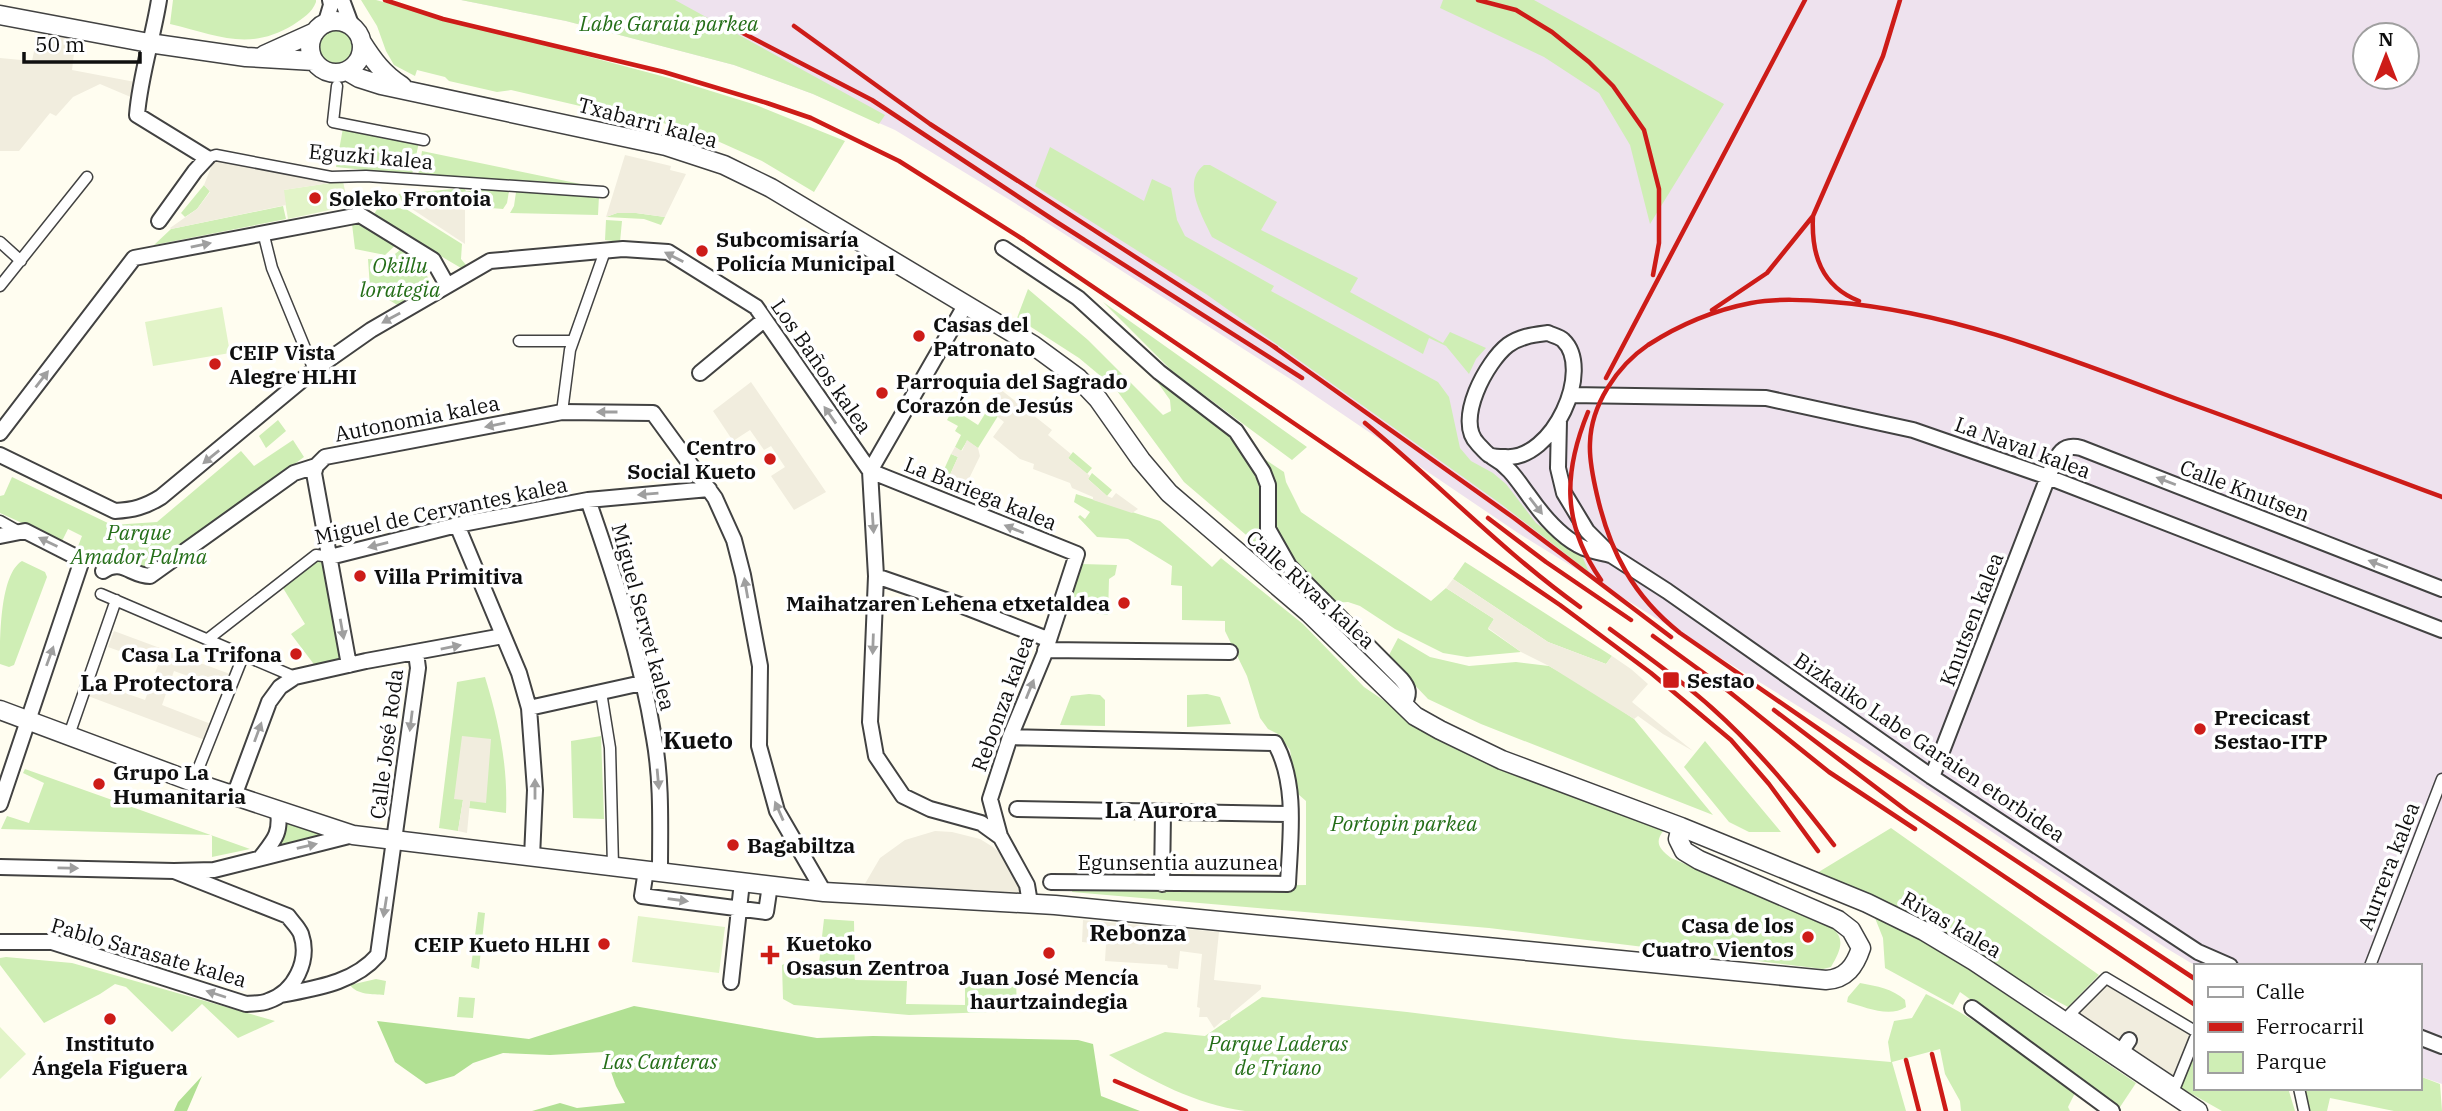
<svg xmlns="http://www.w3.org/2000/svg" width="2442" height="1111" viewBox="0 0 2442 1111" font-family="'IBM Plex Serif',serif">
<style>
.industrial{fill:#eee2ee;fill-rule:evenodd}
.green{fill:#cfeeb5}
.forest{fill:#b1e093}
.pitch{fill:#e2f4c8}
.plaza{fill:#f1edde}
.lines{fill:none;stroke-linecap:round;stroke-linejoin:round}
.pedestrian-casing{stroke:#424242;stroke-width:13}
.minor-casing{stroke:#424242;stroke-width:18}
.tertiary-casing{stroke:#424242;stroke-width:21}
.pedestrian{stroke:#fff;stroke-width:10}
.minor{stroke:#fff;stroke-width:14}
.tertiary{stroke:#fff;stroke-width:18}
.rail{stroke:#cd1c18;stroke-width:4.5}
.oneway{fill:#9f9f9f}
.poi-dot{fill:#cd1c18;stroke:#fff;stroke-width:2.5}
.labels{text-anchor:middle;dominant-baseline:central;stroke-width:7;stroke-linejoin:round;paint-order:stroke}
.park-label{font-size:21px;font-style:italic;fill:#246e18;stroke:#fff}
.street-label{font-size:21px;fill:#0f0f0f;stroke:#fff}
.poi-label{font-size:21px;font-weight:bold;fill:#0f0f0f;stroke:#fff;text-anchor:start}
.neighbourhood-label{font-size:23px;font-weight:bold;fill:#0f0f0f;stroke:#fff}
.quarter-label{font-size:24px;font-weight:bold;fill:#0f0f0f;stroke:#fff}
</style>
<rect width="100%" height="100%" fill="#fffdf0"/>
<path class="industrial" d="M461,0H2442V1084L2419,1076V966H2196L2166,948L1866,748L1518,533L1295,382L1044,221L895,130L813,94L734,65L566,21ZM2365,35H2407V77H2365Z"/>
<path class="green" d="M173,0H316V2C312,13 303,18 293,25C248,52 217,35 170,24Z
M361,0H376L669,78L756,105L845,141L814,192L762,161L704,135L622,111L593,109L511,90L497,92L449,81L445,77L417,70L415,76L394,65L386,51L377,26Z
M461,0H675L885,115L879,124L813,94L734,65L566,21Z
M1443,0H1534L1724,104L1650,224L1630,145L1599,93L1544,57L1440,8Z
M316 47a21 21 0 1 1 42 0a21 21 0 1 1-42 0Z
M343,128L419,142L412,175L336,167Z
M1050,147L1144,201L1152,179L1171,188L1177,220L1185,236L1274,286L1271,291L1438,382L1449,397L1460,448L1471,461L1493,473L1506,484L1536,523L1583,558L1589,572L1501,504L1206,294L1035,186Z
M422,151L595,187L418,176Z
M1204,165H1210L1277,202L1261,230L1358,278L1350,292L1443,343L1450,332L1486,348L1476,359L1469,374L1446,346L1429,338L1423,354L1212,237C1203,217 1181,182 1204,165Z
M204,185L210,191L197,209L185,217L181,213Z
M464,188L466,191H473L477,189L509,191L507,203L503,209L396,200L387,195Z
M516,192L599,196L598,215L510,213L514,206Z
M283,206L286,219L154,245L171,229Z
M379,206L406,209L462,244L461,259L467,266L461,268L373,216Z
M617,213H636L665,217L661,225L644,219L606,217Z
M606,220L622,221L620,242L605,240Z
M362,221L399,242L385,255L355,249L352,224Z
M404,245L430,280L402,308L370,288L368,259C385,260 393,259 404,245Z
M1028,289L1088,340L1163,415L1171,411L1170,400L1144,363L1231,436L1257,471L1264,490V532L1279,563L1184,482L1115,388L1079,358L1017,318Z
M1103,302L1307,447L1292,460L1173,372Z
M953,409L978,425L988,409L998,416L978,448L967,441L961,451L955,447L961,435L955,431L958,426L947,420Z
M278,420L286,431L266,448L259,436Z
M293,440L304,457L165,558L143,571L107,562L77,549L82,536L68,529L62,541L0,513V496L4,495L12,477L112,525L157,522L241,451L254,466Z
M1073,452L1092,468L1087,474L1068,458Z
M951,454L958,457L944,488L937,485Z
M1260,456L1284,472L1286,482L1301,512L1431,601L1446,588L1494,619L1488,629L1521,652L1467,657L1443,653L1395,629L1360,606L1348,602L1333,603L1294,564L1276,534Z
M1092,473L1112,490L1107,496L1088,479Z
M1076,494L1160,521L1212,567L1221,558L1303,624L1364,687L1414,721L1664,830C1654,842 1659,849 1671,858L1828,925C1847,937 1841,950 1831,967L1823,969L1489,928L1072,892L1073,888L1306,885V801L1298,794L1290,750L1278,734L1268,729L1260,718L1247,676L1225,631V621L1182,620V586L1171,585L1172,566L1128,539L1097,537L1078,517L1080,515L1085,519L1090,512L1074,502Z
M22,561L45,572L47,577L14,665L9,667L0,664C0,636 0,574 22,561Z
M317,561L327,565L345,662L316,667L291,634L305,624L283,588Z
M1465,562L1612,656L1606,664L1548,642L1453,579Z
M1081,564L1117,565L1115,575L1109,579L1108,615L1067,609Z
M1398,638L1430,657L1469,666L1516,662L1549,666L1592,690L1634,719L1713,815L1481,724L1428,699L1388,657Z
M485,677C499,722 508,766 506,813L469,808L470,801L485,803L454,799L463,800L458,831L439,828L457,682Z
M1089,694L1100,695L1105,700V726L1060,725L1071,696Z
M1207,694L1220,697L1231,724L1187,727V695Z
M601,736L604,819L573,818L571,741Z
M1705,741L1781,832H1749L1729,822L1684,767Z
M25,769L250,849L212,857V835L1,829L7,816L29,823L44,783L23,773Z
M283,821L330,837L277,849L284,832Z
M1891,828L2099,975L2068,1007L1817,873Z
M478,912L485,913L479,969L471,967Z
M1875,918L1924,939L2136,1083L2120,1107L1960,992L1953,1005L1885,968L1883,938Z
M824,919L854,921L855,980L907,981L906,1004L965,1005V981L1016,980L1017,1011L909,1015L794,1005L783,999L782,965L794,960L819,963Z
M6,957L72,963L275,1021L238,1038L202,1004L172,1032L126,987L115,984L100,994L44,1023L0,965V958Z
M376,979L386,981L384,995C373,994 357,995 350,985Z
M1860,983C1877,986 1893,989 1905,1000L1906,1007C1889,1018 1865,1007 1847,1002L1848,997Z
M1926,994C1957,1009 1986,1028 2014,1048C2038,1065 2047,1079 2076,1091L2068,1107L2070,1111H1961L1960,1101L1945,1074L1940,1049L1892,1062L1906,1111H1245C1195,1104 1152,1081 1109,1055L1165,1032L1205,1036L1262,997L1407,1012L1624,1039L1891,1062L1888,1042L1894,1021L1912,1018Z
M459,997L475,998L473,1018L457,1017Z
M2195,1043V1088H2288L2295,1111H2222L2176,1085Z
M2419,1076L2440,1084L2442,1111H2394L2330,1098L2327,1111H2308L2305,1088H2419Z"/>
<path class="forest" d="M634,1006L817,1038L873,1036L1078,1040L1093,1044L1101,1096L1140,1111H532L560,1103L577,1108L625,1103L616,1086L604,1052L550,1055L503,1053L473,1063L454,1076L426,1084L395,1062L377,1021L529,1039Z
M202,1076L187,1111H174L178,1102Z"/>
<path class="pitch" d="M343,181L348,206L288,219L283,190Z
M222,307L230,353L153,366L145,322Z
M638,916L725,927L719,973L632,962Z
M0,1027L26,1054L0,1079Z"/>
<path class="plaza" d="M40,22L77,29L72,70L135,82L133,98L100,84L73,97L56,116L50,113L19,151H0V58L32,61Z
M216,155L343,181L284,190L286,205L171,229L170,228L197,209L210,192L204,185Z
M625,155L671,166L670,170L686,174L665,217L636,213H617L606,217Z
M406,205L465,210V244Z
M751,382L826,492L794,510L771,476L785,467L771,446L764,450L750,430L733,441L713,411Z
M1000,389L1052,430L1048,435L1071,454L1068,458L1090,476L1088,479L1107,496L1112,498L1116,493L1138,509L1132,513L1093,500V497L1072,488L1070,483L1033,469L1034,464L1020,459L993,437L1004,422L988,409Z
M967,440L978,448L980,456L962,493L944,488L958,457L951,454L955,447L962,451Z
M1453,579L1548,642L1606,664L1612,656L1631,669L1648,684L1632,702L1693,751L1663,734L1638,716L1634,719L1549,666L1521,652L1488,628L1494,619L1446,588Z
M114,631L230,674L224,689L174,671L162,705L211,724L205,740L88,696L94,682L145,700L158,665L108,647Z
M462,736L491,739L486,803L470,801L467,833L458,831L463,800L454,799Z
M935,831L952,832L980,839L993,847L1005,857L1030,903L859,894L880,858L905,840Z
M1083,920L1219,932L1214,980L1261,985V989L1231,1014L1230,1020H1223L1214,1028L1207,1017H1199L1200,1008L1197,1007L1202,954L1180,951L1178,969L1168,968L1167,965L1105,961L1106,944L1082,942Z
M2106,978L2195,1031L2176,1085L2070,1014Z"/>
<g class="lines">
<defs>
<path id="pedestrian" d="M337,86L333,122L424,140
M207,158L216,155L331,177L366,176L603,192
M263,232L272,268L314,370
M0,242L21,261
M0,286L87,177
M519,341H573
M562,412L570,350L605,251
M0,521L18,531
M101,594L295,677
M208,639L316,555L330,557
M601,692L610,748L613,866
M69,735L116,600
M193,782L244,654
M2370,966L2442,779
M2195,1031L2106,978L2070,1014L2176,1085L2195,1038
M2299,1088L2304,1111"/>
<path id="minor" d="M159,0C153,38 140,76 137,115L207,158L195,171L159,221
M342,0L352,27
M325,25L331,5L330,0
M1003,248L1078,298L1159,372L1236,431L1263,472L1268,485V529L1289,566L1401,679C1409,688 1410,694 1404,704
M1548,333C1552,335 1560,337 1563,340C1594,369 1553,461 1505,457C1500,457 1493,457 1489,455C1485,452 1481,447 1478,444C1454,421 1487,361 1508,345C1521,336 1533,335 1548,333Z
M700,373L764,320
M1570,395L1766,398L1913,430L2048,477L2442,630
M1559,420L1558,468L1564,493L1587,531L1611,555L1667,591L1932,777L2198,952L2230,966
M0,433L134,258L360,215L433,260L447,285
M0,455L115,511C133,510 145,507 161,497L314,370L371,330L490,261L623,249L668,252L756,307L870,471
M1492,457C1510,467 1517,480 1529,496C1543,516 1561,538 1584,548C1592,551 1602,553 1610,555
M316,466L314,473L349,665
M870,471L1077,554L1044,655L1010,737L990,799L1000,836L1027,885L1030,903
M870,471L876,576L870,722L876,756L903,796L930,809L981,823L999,836
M870,471L966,304
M588,500C615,577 641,657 654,738C662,782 660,827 660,872
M457,525L519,673L529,708L535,790L532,857
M0,536L25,531L82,560L0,804
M330,557L457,525L588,500L709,489
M103,571C122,558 131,576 150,576L294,473L316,466L325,457L562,412L653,413L715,498L734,540L743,575L760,666L759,746L777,811L824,892
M876,576L963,606L1047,639
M1045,650L1230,652
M529,708L642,683
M1010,737L1275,743C1298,784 1290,839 1288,884L1051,882
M1932,777L2048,477C2056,460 2059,442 2081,448L2442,589
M234,796L269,702L280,687L295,677L366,661L503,636
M1017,809L1289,814
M261,857C274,840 281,834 278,811
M0,867L174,871L214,870L353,835
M646,870L642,896L766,912L770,885
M1162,884L1163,812
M0,942H52L246,1004C254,1003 262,1004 268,1001C295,992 310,960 301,934C298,927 292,922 288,916L174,871
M731,982L742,882
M281,995C316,988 354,983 378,955L418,668L416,653
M1972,1008L2112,1111
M2419,1037L2442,1046
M2117,1058L2129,1040"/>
<path id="tertiary" d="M0,15L149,43L246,57L314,61
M310 47a26 26 0 1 1 52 0a26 26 0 1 1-52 0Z
M361,41C373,60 383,74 402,86
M264,55L315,32
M347,71L359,78L381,85L666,146L724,165L771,188L1033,345L1078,378L1098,399L1141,460L1169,493L1309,613L1415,716L1440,730L1502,760L1681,827L1867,903L1924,931L1974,961L2198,1111
M0,710L193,782L353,835L824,892L1055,905L1826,980C1846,979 1855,966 1861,948L1851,930L1838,920L1699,860L1684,851L1678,839L1681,827"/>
</defs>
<use href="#pedestrian" class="pedestrian-casing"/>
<use href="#minor" class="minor-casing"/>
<use href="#tertiary" class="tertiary-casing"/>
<use href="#pedestrian" class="pedestrian"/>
<use href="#minor" class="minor"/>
<use href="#tertiary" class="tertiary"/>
<path class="rail" d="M385,0L443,19L664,72L767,103L811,118L899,161L1024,240L1295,424L1560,605L1651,673L1731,740L1769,784L1818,851
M1478,0L1516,10L1552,32L1589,62L1613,86L1644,130L1659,189V243L1653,275
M794,26L930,124L1276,348
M739,31L872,100L1055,221L1302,378
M1813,216C1811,254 1821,286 1859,301
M1712,310L1767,273L1813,216L1883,56L1900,0
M1270,344L1514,518L1671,637
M1606,378L1805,0
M1588,412C1563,473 1562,524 1601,580
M1365,423C1437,482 1503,552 1580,607
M1488,518L1546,562L1631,620
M1610,629C1645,655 1680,679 1712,708C1758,749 1797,797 1834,845
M1653,636L1727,690L1829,772L1915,829
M1774,710L1907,811L2195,1005
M2195,979L1865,761L1680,633C1633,596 1610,552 1597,495C1593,478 1589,460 1590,443C1591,405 1617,366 1648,345C1679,325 1715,310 1751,303C1777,298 1807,300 1833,302C1953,312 2065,357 2177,399C2266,431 2354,464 2442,497
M1932,1054L1946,1111
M1906,1060L1919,1111
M1115,1081L1186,1111"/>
</g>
<defs><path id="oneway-solid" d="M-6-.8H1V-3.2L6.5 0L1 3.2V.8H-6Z" transform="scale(1.75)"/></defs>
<g class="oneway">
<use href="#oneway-solid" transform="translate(201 245) rotate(-12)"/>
<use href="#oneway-solid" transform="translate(674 257) rotate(-153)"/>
<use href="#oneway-solid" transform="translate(391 318) rotate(151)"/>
<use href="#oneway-solid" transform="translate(42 379) rotate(-52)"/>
<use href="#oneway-solid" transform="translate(607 412) rotate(-180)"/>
<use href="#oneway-solid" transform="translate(830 415) rotate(-125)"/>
<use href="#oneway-solid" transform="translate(495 425) rotate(169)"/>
<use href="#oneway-solid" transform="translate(211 457) rotate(141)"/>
<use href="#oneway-solid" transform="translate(2166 481) rotate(-159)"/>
<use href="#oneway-solid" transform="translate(648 494) rotate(175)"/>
<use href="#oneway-solid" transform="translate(1536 506) rotate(52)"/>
<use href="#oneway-solid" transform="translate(873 523) rotate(86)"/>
<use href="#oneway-solid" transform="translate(1014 529) rotate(-158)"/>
<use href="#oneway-solid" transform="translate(48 542) rotate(-154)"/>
<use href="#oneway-solid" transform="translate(378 545) rotate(166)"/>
<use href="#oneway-solid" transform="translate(2378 564) rotate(-159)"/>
<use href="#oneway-solid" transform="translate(746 588) rotate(-100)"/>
<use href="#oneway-solid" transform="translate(342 629) rotate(80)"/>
<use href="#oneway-solid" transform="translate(873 644) rotate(92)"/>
<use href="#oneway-solid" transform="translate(451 647) rotate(-11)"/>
<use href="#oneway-solid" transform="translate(50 656) rotate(-70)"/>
<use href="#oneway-solid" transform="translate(1030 689) rotate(-68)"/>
<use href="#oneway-solid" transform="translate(411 721) rotate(97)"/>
<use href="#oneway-solid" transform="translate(258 732) rotate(-70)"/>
<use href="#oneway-solid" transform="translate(658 779) rotate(85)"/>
<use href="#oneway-solid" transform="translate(535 789) rotate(-90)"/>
<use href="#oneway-solid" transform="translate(779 811) rotate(-114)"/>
<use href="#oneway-solid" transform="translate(307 846) rotate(-13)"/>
<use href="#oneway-solid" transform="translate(68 868) rotate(1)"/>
<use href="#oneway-solid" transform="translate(678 900) rotate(8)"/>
<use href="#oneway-solid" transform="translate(385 907) rotate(99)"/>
<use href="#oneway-solid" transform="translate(216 994) rotate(-162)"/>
</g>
<g class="poi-dot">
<circle cx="315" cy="198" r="7"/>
<circle cx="702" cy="251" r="7"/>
<circle cx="919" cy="336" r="7"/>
<circle cx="215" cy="364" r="7"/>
<circle cx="882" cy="393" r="7"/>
<circle cx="770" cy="459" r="7"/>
<circle cx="360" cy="576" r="7"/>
<circle cx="1124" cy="603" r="7"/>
<circle cx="296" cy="654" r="7"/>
<rect x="1662" y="671" width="18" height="18" rx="3.5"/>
<circle cx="2200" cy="729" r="7"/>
<circle cx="99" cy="784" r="7"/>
<circle cx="733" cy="845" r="7"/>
<circle cx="1808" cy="937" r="7"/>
<circle cx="604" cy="944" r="7"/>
<circle cx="1049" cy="953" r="7"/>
<path d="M766.5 944.5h7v7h7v7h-7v7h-7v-7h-7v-7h7z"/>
<circle cx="110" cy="1019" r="7"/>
</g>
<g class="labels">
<g class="park-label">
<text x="669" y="23">Labe Garaia parkea</text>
<text x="400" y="265">Okillu<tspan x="400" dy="24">lorategia</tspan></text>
<text x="139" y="532">Parque<tspan x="139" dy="24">Amador Palma</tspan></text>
<text x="1404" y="823">Portopin parkea</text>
<text x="1278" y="1043">Parque Laderas<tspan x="1278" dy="24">de Triano</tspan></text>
<text x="660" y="1061">Las Canteras</text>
</g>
<g class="street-label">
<text transform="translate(648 122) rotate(15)">Txabarri kalea</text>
<text transform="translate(371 156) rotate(5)">Eguzki kalea</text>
<text transform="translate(822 366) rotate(55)">Los Baños kalea</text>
<text transform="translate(417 418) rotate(-11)">Autonomia kalea</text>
<text transform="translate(2023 447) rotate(20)">La Naval kalea</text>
<text transform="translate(2245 490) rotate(21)">Calle Knutsen</text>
<text transform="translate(981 493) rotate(22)">La Bariega kalea</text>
<text transform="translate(441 510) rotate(-12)">Miguel de Cervantes kalea</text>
<text transform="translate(1311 589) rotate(42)">Calle Rivas kalea</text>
<text transform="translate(644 617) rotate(75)">Miguel Servet kalea</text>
<text transform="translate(1971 619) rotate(-69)">Knutsen kalea</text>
<text transform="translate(1002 703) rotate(-70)">Rebonza kalea</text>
<text transform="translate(386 744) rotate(-83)">Calle José Roda</text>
<text transform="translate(1930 747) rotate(34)">Bizkaiko Labe Garaien etorbidea</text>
<text x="1178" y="862">Egunsentia auzunea</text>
<text transform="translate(2388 866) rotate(-69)">Aurrera kalea</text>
<text transform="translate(1952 924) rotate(30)">Rivas kalea</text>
<text transform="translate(149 952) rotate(16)">Pablo Sarasate kalea</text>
</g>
<g class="poi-label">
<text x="329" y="198">Soleko Frontoia</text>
<text x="716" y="239">Subcomisaría<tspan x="716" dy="24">Policía Municipal</tspan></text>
<text x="933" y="324">Casas del<tspan x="933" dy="24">Patronato</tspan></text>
<text x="229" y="352">CEIP Vista<tspan x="229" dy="24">Alegre HLHI</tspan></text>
<text x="896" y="381">Parroquia del Sagrado<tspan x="896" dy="24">Corazón de Jesús</tspan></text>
<text x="756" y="447" text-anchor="end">Centro<tspan x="756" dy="24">Social Kueto</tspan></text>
<text x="374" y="576">Villa Primitiva</text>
<text x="1110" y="603" text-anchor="end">Maihatzaren Lehena etxetaldea</text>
<text x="282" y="654" text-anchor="end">Casa La Trifona</text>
<text x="1687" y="680">Sestao</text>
<text x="2214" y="717">Precicast<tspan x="2214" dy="24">Sestao-ITP</tspan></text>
<text x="113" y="772">Grupo La<tspan x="113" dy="24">Humanitaria</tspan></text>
<text x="747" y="845">Bagabiltza</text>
<text x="1794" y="925" text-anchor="end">Casa de los<tspan x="1794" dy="24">Cuatro Vientos</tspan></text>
<text x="786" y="943">Kuetoko<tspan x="786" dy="24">Osasun Zentroa</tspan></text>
<text x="590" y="944" text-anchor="end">CEIP Kueto HLHI</text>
<text x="1049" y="977" text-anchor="middle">Juan José Mencía<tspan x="1049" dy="24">haurtzaindegia</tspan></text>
<text x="110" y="1043" text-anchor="middle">Instituto<tspan x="110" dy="24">Ángela Figuera</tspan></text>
</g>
<g class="neighbourhood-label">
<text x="157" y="682">La Protectora</text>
<text x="1161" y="809">La Aurora</text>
<text x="1138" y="932">Rebonza</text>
</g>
<g class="quarter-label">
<text x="698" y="740">Kueto</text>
</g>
</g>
<rect x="2194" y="964" width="228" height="126" fill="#ffffff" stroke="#9f9f9f" stroke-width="2"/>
<rect x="2208" y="987" width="35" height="10" fill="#ffffff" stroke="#9f9f9f" stroke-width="2"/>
<text x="2256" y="999" font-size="21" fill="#0f0f0f">Calle</text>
<rect x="2208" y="1022" width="35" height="10" fill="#cd1c18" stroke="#9f9f9f" stroke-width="2"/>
<text x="2256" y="1034" font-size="21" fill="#0f0f0f">Ferrocarril</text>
<rect x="2208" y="1052" width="35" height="21" fill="#cfeeb5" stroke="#9f9f9f" stroke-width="2"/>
<text x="2256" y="1069" font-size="21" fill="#0f0f0f">Parque</text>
<g transform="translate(2386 56)"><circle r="33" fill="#ffffff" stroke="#9f9f9f" stroke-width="2"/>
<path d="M0-5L12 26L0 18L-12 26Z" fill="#cd1c18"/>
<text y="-10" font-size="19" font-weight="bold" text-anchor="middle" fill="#0f0f0f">N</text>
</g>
<path d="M24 52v10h116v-10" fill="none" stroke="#0f0f0f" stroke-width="3.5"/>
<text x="35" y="52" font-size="21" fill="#0f0f0f" stroke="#ffffff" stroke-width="5" paint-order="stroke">50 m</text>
</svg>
